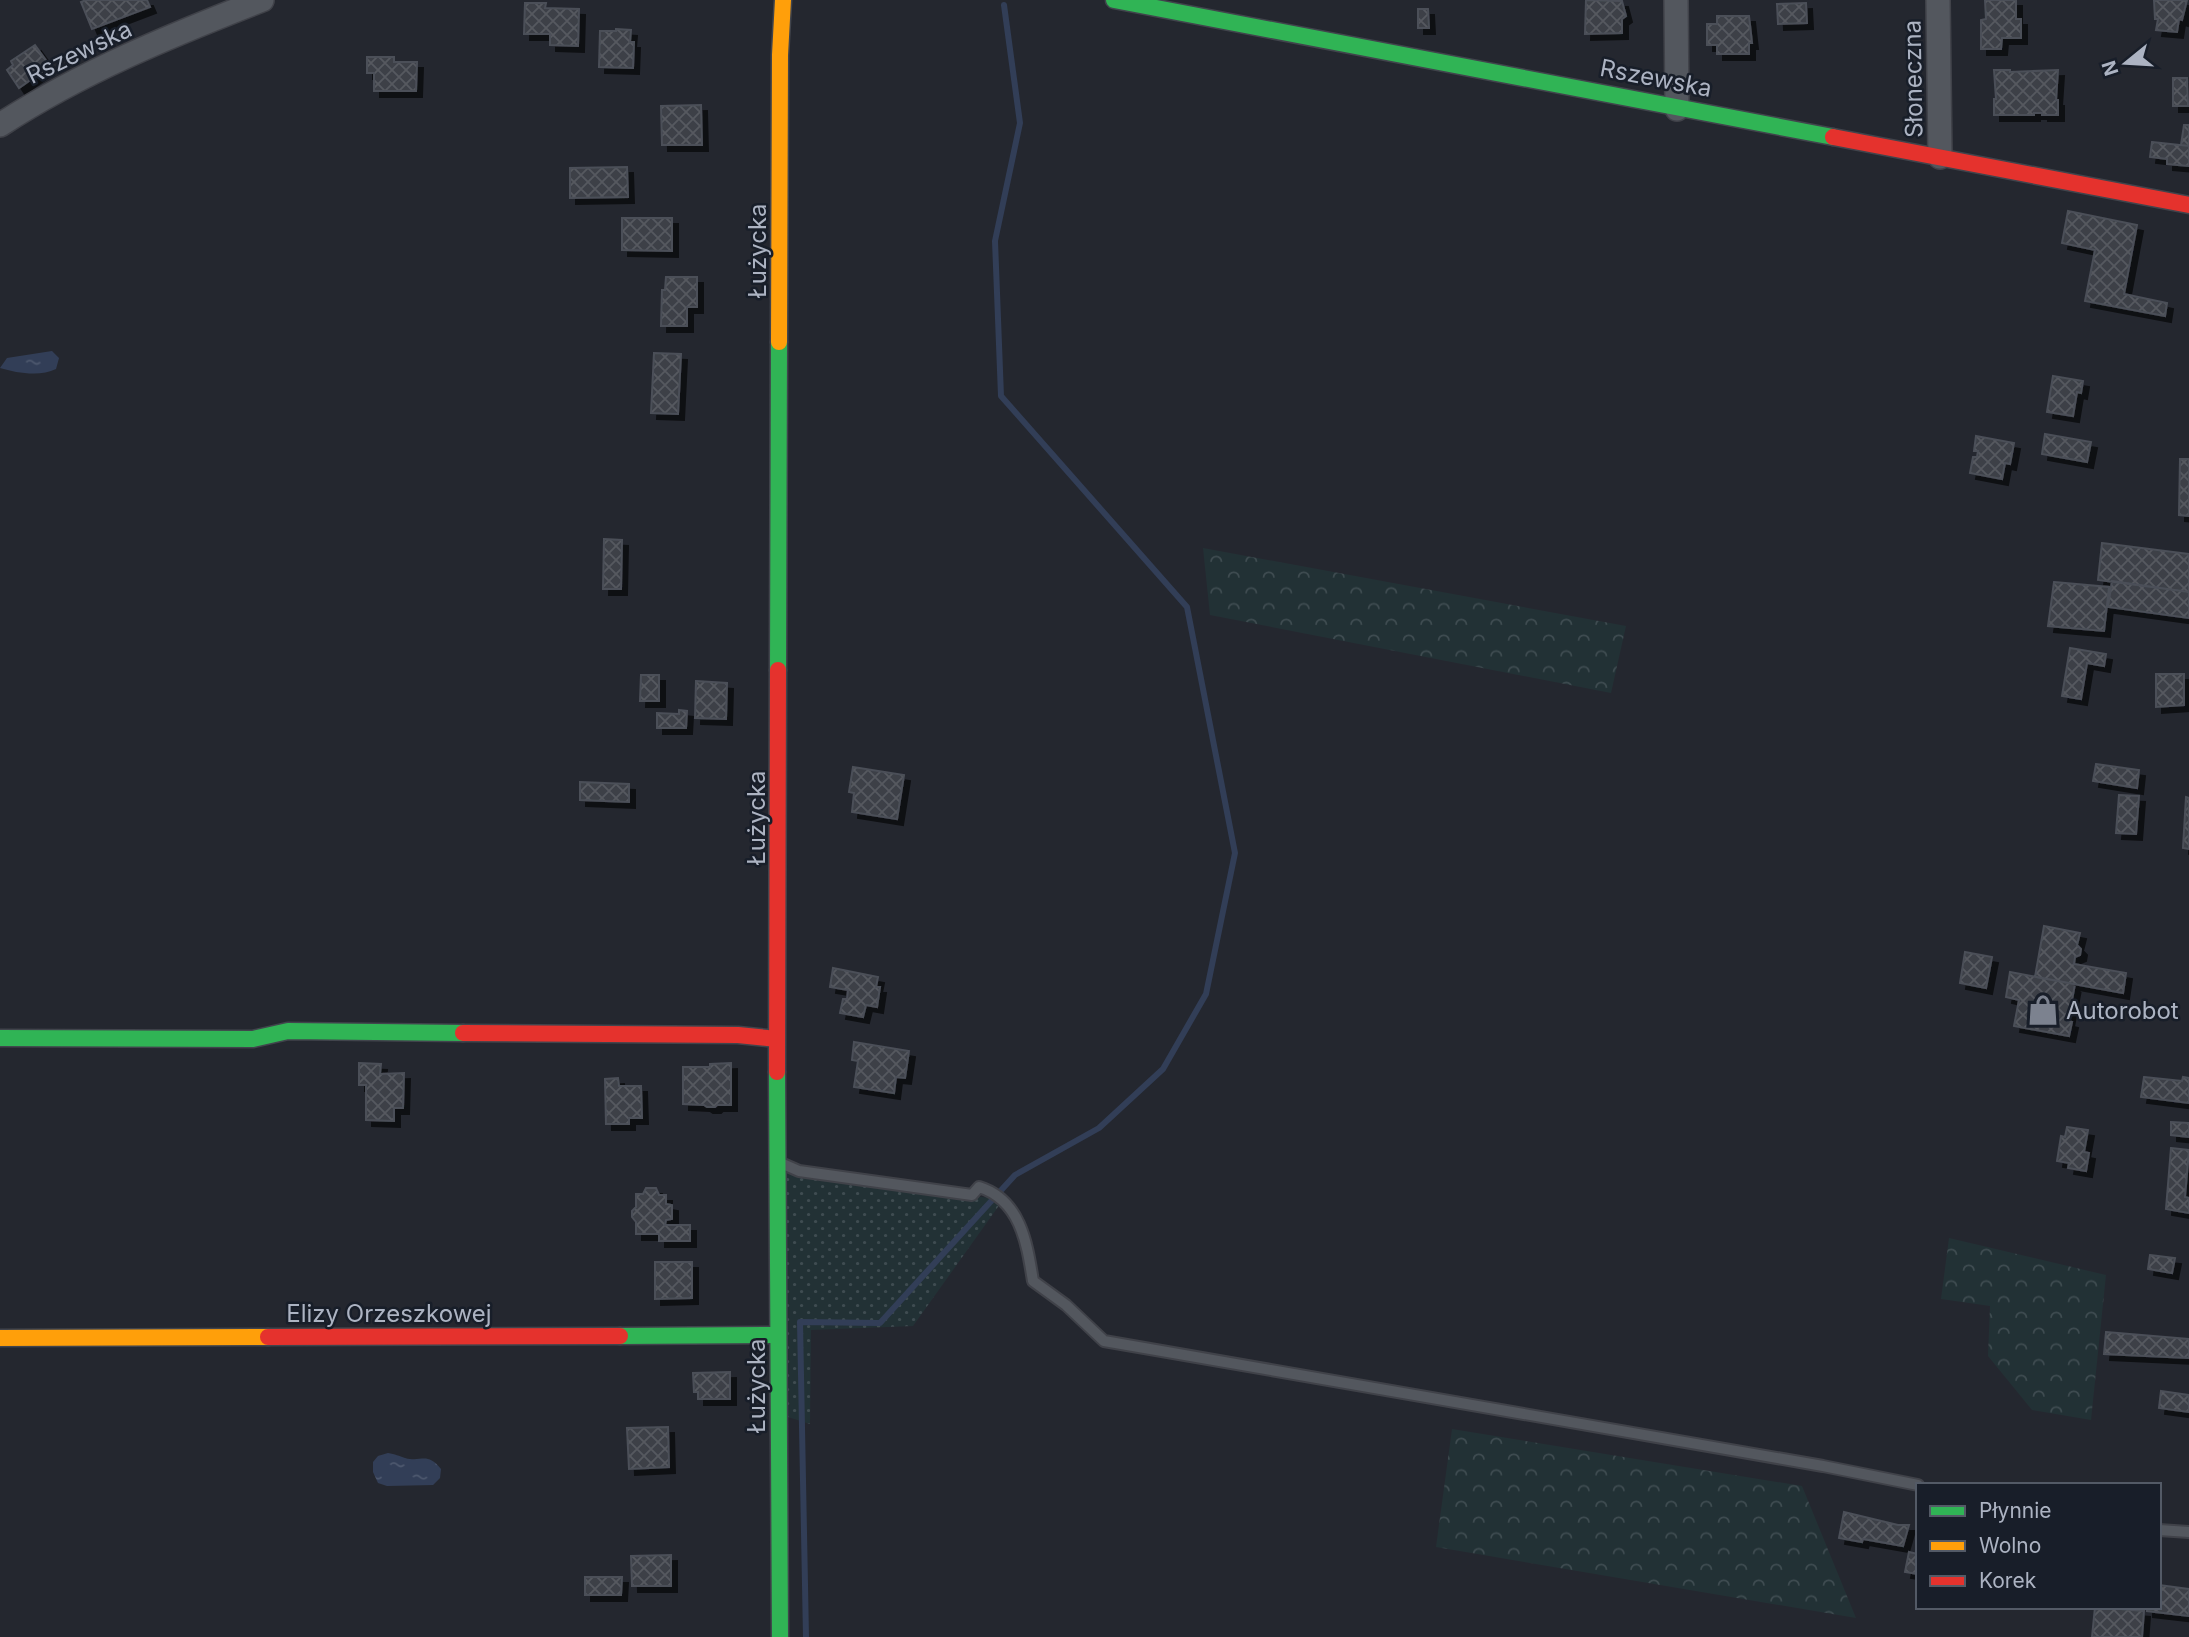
<svg xmlns="http://www.w3.org/2000/svg" width="2189" height="1637" viewBox="0 0 2189 1637" font-family="Inter,sans-serif">
<style>
.grass{fill:url(#grass-dots)}
.forest{fill:url(#forest-crowns)}
.water{fill:url(#water-ripples)}
.lines{fill:none;stroke-linecap:round;stroke-linejoin:round}
.stream{stroke:#323e57;stroke-width:6}
.building{fill:url(#building-cross-hatch);stroke:#4b4f58;stroke-width:2;filter:url(#shadow)}
.lane-casing{stroke:#404249;stroke-width:14}
.street-casing{stroke:#404249;stroke-width:26}
.fast-casing{stroke:#41444c;stroke-width:19}
.slow-casing{stroke:#41444c;stroke-width:19}
.jam-casing{stroke:#41444c;stroke-width:19}
.lane{stroke:#53575e;stroke-width:10}
.street{stroke:#53575e;stroke-width:23}
.fast{stroke:#30b455;stroke-width:16}
.slow{stroke:#ff9f0a;stroke-width:16}
.jam{stroke:#e5322d;stroke-width:16}
.labels{text-anchor:middle;dominant-baseline:central;stroke-width:5;stroke-linejoin:round;paint-order:stroke}
.street-label{font-size:24px;fill:#acb3c2;stroke:#181e29}
.poi-label{font-size:24px;fill:#acb3c2;stroke:#181e29;text-anchor:start}
</style>
<defs>
<pattern id="grass-dots" width="8" height="8" patternUnits="userSpaceOnUse" patternTransform="scale(1.75)"><rect width="8" height="8" fill="#223135"/><path d="M2 2h.1M6 6h.1" fill="none" stroke="#3f4c51" stroke-width="1.8" stroke-linecap="round"/></pattern>
<pattern id="forest-crowns" width="20" height="18" patternUnits="userSpaceOnUse" patternTransform="scale(1.75)"><rect width="20" height="18" fill="#223135"/><path d="M2 6a3 3 0 1 1 6 0M12 15a3 3 0 1 1 6 0" fill="none" stroke="#3f4c51"/></pattern>
<pattern id="water-ripples" width="26" height="14" patternUnits="userSpaceOnUse" patternTransform="scale(1.75)"><rect width="26" height="14" fill="#323e57"/><path d="M2 4q2-2 4 0t4 0M15 11q2-2 4 0t4 0" fill="none" stroke="#4d586e"/></pattern>
<pattern id="building-cross-hatch" width="8" height="8" patternUnits="userSpaceOnUse" patternTransform="scale(1.75)"><rect width="8" height="8" fill="#3c4047"/><path d="M0 0l8 8M0 8l8-8" fill="none" stroke="#565960"/></pattern>
<filter id="shadow"><feDropShadow dx="6" dy="6" stdDeviation="0" flood-color="#0009"/></filter>
</defs>
<rect width="100%" height="100%" fill="#24272f"/>
<path class="grass" d="M786,1169L1003,1200L913,1326L811,1330L810,1424L788,1417Z"/>
<path class="forest" d="M1203,548L1626,626L1611,693L1210,615Z
M1949,1238L2106,1275L2091,1420L2032,1410L1988,1356L1990,1306L1941,1299Z
M1452,1429L1802,1486L1856,1618L1436,1547Z"/>
<path class="water" d="M52,351L59,358L56,369C40,377 17,373 0,368L7,358Z
M388,1453C395,1454 399,1456 405,1458C422,1463 426,1451 441,1469L440,1478L433,1485L387,1486L378,1483L373,1472V1462L378,1456Z"/>
<g class="lines">
<path class="stream" d="M806,1637L800,1322L880,1323L1015,1175L1099,1128L1163,1069L1206,994L1235,853L1187,607L1001,396L995,241L1020,123L1004,5"/>
</g>
<path class="building" d="M86,0H147L150,7L92,29L81,2Z
M1586,0L1622,1L1626,16L1622,19V33L1585,34Z
M1985,0H2016V19H2021V38H2002L2001,49H1981V20L1986,19Z
M2154,0H2187L2182,20L2179,19L2177,32L2156,30L2158,19H2155Z
M525,3H546L545,8L579,9L578,46L550,45V34H524Z
M1806,3L1807,23L1778,24L1777,4Z
M1418,9H1428L1429,28H1418Z
M1717,16H1749L1752,43H1749V54H1717V45H1707V24H1717Z
M616,29L631,30L630,42H634L633,68L599,67L600,31H616Z
M35,45L50,66L19,88L7,70L13,65L11,61Z
M367,57H394V62H417L416,91H374V73H367Z
M1994,70H2010V72L2058,70L2056,100H2058V115H2042V113H2034V115H1994V99H1996Z
M2173,78H2187L2188,106H2173Z
M701,105L702,145H662L661,106Z
M2184,125H2189V146L2181,145Z
M2152,142L2189,146V166L2167,164V159L2150,157Z
M627,167L628,197L570,198V168Z
M2068,211L2137,225L2124,294L2167,303L2165,316L2085,301L2095,250L2062,243Z
M622,218H672V251L622,250Z
M666,277H697V307H687V326H661L662,290H665Z
M654,353L681,354L678,414L651,413Z
M2053,376L2083,381L2081,393L2077,392L2073,416L2047,412Z
M2045,434L2091,442L2087,462L2042,454Z
M1976,436L2014,443L2010,464L2005,463L2002,479L1970,473L1973,457H1977L1978,451H1974Z
M2180,459H2189V516L2179,515Z
M604,539L622,540L621,589H603Z
M2102,543L2189,554V592L2098,580Z
M2112,581L2189,592V618L2108,607Z
M2054,582L2109,587L2104,631L2048,626Z
M2070,648L2106,654L2104,666L2087,663L2081,699L2062,696Z
M2156,674H2184V705L2156,707Z
M641,675H659V701H640Z
M696,681L727,683L726,719L695,718Z
M679,710L687,711L686,728H657V713L679,714Z
M2096,764L2139,770L2137,788L2093,781Z
M853,767L904,775L897,819L852,812L854,793L849,792Z
M580,782L629,784V802L580,800Z
M2119,795L2139,796L2136,834L2116,833Z
M2186,797L2189,798V849L2183,848Z
M2044,926L2080,933L2077,945L2081,949L2080,955L2075,957L2074,964L2126,973L2123,993L2035,977Z
M1965,952L1992,957L1986,988L1960,983Z
M833,968L878,977L876,987H880L877,1007L866,1005L863,1017L840,1013L843,999H847L848,990L830,987Z
M2010,972L2075,984L2068,1021L2072,1022L2069,1036L2014,1026L2019,1000L2006,997Z
M854,1042L909,1051L905,1078L896,1077L894,1093L854,1087L858,1061L852,1060Z
M359,1063L381,1064L380,1074L404,1073L403,1108H394V1121L366,1120V1085H359Z
M731,1063V1105H717L715,1107H707L704,1105L683,1104V1067H710V1064Z
M2144,1077L2182,1081L2183,1077L2189,1078V1103L2141,1097Z
M618,1078L619,1086H641L642,1118H629V1124H606L605,1079Z
M2171,1122L2189,1123V1137L2171,1135Z
M2067,1127L2088,1130L2084,1152L2089,1153L2086,1171L2068,1168L2069,1163L2057,1161L2061,1136L2065,1137Z
M2171,1148L2189,1150L2185,1197L2189,1198V1213L2166,1209Z
M646,1188H656L659,1195H666V1204L672,1205V1219L666,1220L665,1225H690V1241H659V1234H636V1222L632,1217V1211L636,1207V1194H643Z
M2150,1255L2175,1258L2172,1273L2148,1269Z
M655,1262H692V1298L655,1299Z
M2106,1332L2189,1339V1358L2104,1354Z
M730,1372V1399H698V1392H694L693,1373Z
M2161,1391L2189,1395V1412L2159,1408Z
M668,1427L669,1467L629,1469L627,1428Z
M1844,1512L1898,1525H1909L1903,1546L1863,1539L1862,1542L1839,1538Z
M1909,1552L1918,1554V1574L1905,1572Z
M671,1555V1586H632L631,1556Z
M585,1577H622L621,1595H585Z
M2159,1585L2189,1589V1616L2147,1611V1607H2159Z
M2095,1607L2144,1611L2142,1637H2092Z"/>
<g class="lines">
<defs>
<path id="lane" d="M783,1164L799,1171L972,1195L979,1187C1021,1200 1027,1244 1033,1281L1066,1305L1104,1341L1823,1466L1918,1485
M2159,1530L2189,1532"/>
<path id="street" d="M1676,0L1677,109
M1938,0L1940,157
M0,125C81,72 172,35 262,0"/>
<path id="fast" d="M1114,0L1833,137
M778,670L779,342
M0,1038L253,1039L288,1031L463,1033
M777,1072L780,1637
M620,1336L778,1335"/>
<path id="slow" d="M779,342L780,55L783,0
M0,1338L268,1337"/>
<path id="jam" d="M1833,137L2189,205
M463,1033L738,1035L777,1039
M777,1072L778,670
M268,1337L620,1336"/>
</defs>
<use href="#lane" class="lane-casing"/>
<use href="#street" class="street-casing"/>
<use href="#fast" class="fast-casing"/>
<use href="#slow" class="slow-casing"/>
<use href="#jam" class="jam-casing"/>
<use href="#lane" class="lane"/>
<use href="#street" class="street"/>
<use href="#fast" class="fast"/>
<use href="#slow" class="slow"/>
<use href="#jam" class="jam"/>
</g>
<defs>
<symbol id="shop-bare" viewBox="-9 -9 18 18"><path d="M-5-2.5h2.3a2.7 3.5 0 0 1 5.4 0H5L5.5 6h-11ZM-1.5-2.5h3a1.5 2.3 0 0 0-3 0Z" fill="#7c828f" stroke="#181e29" stroke-width="2.5" paint-order="stroke"/></symbol>
</defs>
<g fill-rule="evenodd">
<use href="#shop-bare" x="2021" y="988" width="44" height="44"/>
</g>
<g class="labels">
<g class="street-label">
<text transform="translate(79 52) rotate(-26)">Rszewska</text>
<text transform="translate(1656 78) rotate(11)">Rszewska</text>
<text transform="translate(1913 79) rotate(-91)">Słoneczna</text>
<text transform="translate(757 251) rotate(-90)">Łużycka</text>
<text transform="translate(756 818) rotate(-90)">Łużycka</text>
<text x="389" y="1313">Elizy Orzeszkowej</text>
<text transform="translate(756 1386) rotate(-90)">Łużycka</text>
</g>
<g class="poi-label">
<text x="2066" y="1010">Autorobot</text>
</g>
</g>
<rect x="1916" y="1483" width="245" height="126" fill="#181e29" stroke="#535a66" stroke-width="2"/>
<rect x="1930" y="1506" width="35" height="10" fill="#30b455" stroke="#535a66" stroke-width="2"/>
<text x="1979" y="1518" font-size="21" fill="#acb3c2">Płynnie</text>
<rect x="1930" y="1541" width="35" height="10" fill="#ff9f0a" stroke="#535a66" stroke-width="2"/>
<text x="1979" y="1553" font-size="21" fill="#acb3c2">Wolno</text>
<rect x="1930" y="1576" width="35" height="10" fill="#e5322d" stroke="#535a66" stroke-width="2"/>
<text x="1979" y="1588" font-size="21" fill="#acb3c2">Korek</text>
<g transform="translate(2126 63) rotate(252)" stroke="#181e29" stroke-width="5" paint-order="stroke">
<path d="M0-5L12 26L0 18L-12 26Z" fill="#acb3c2"/>
<text y="-10" font-size="19" font-weight="bold" text-anchor="middle" fill="#acb3c2">N</text>
</g>
</svg>
